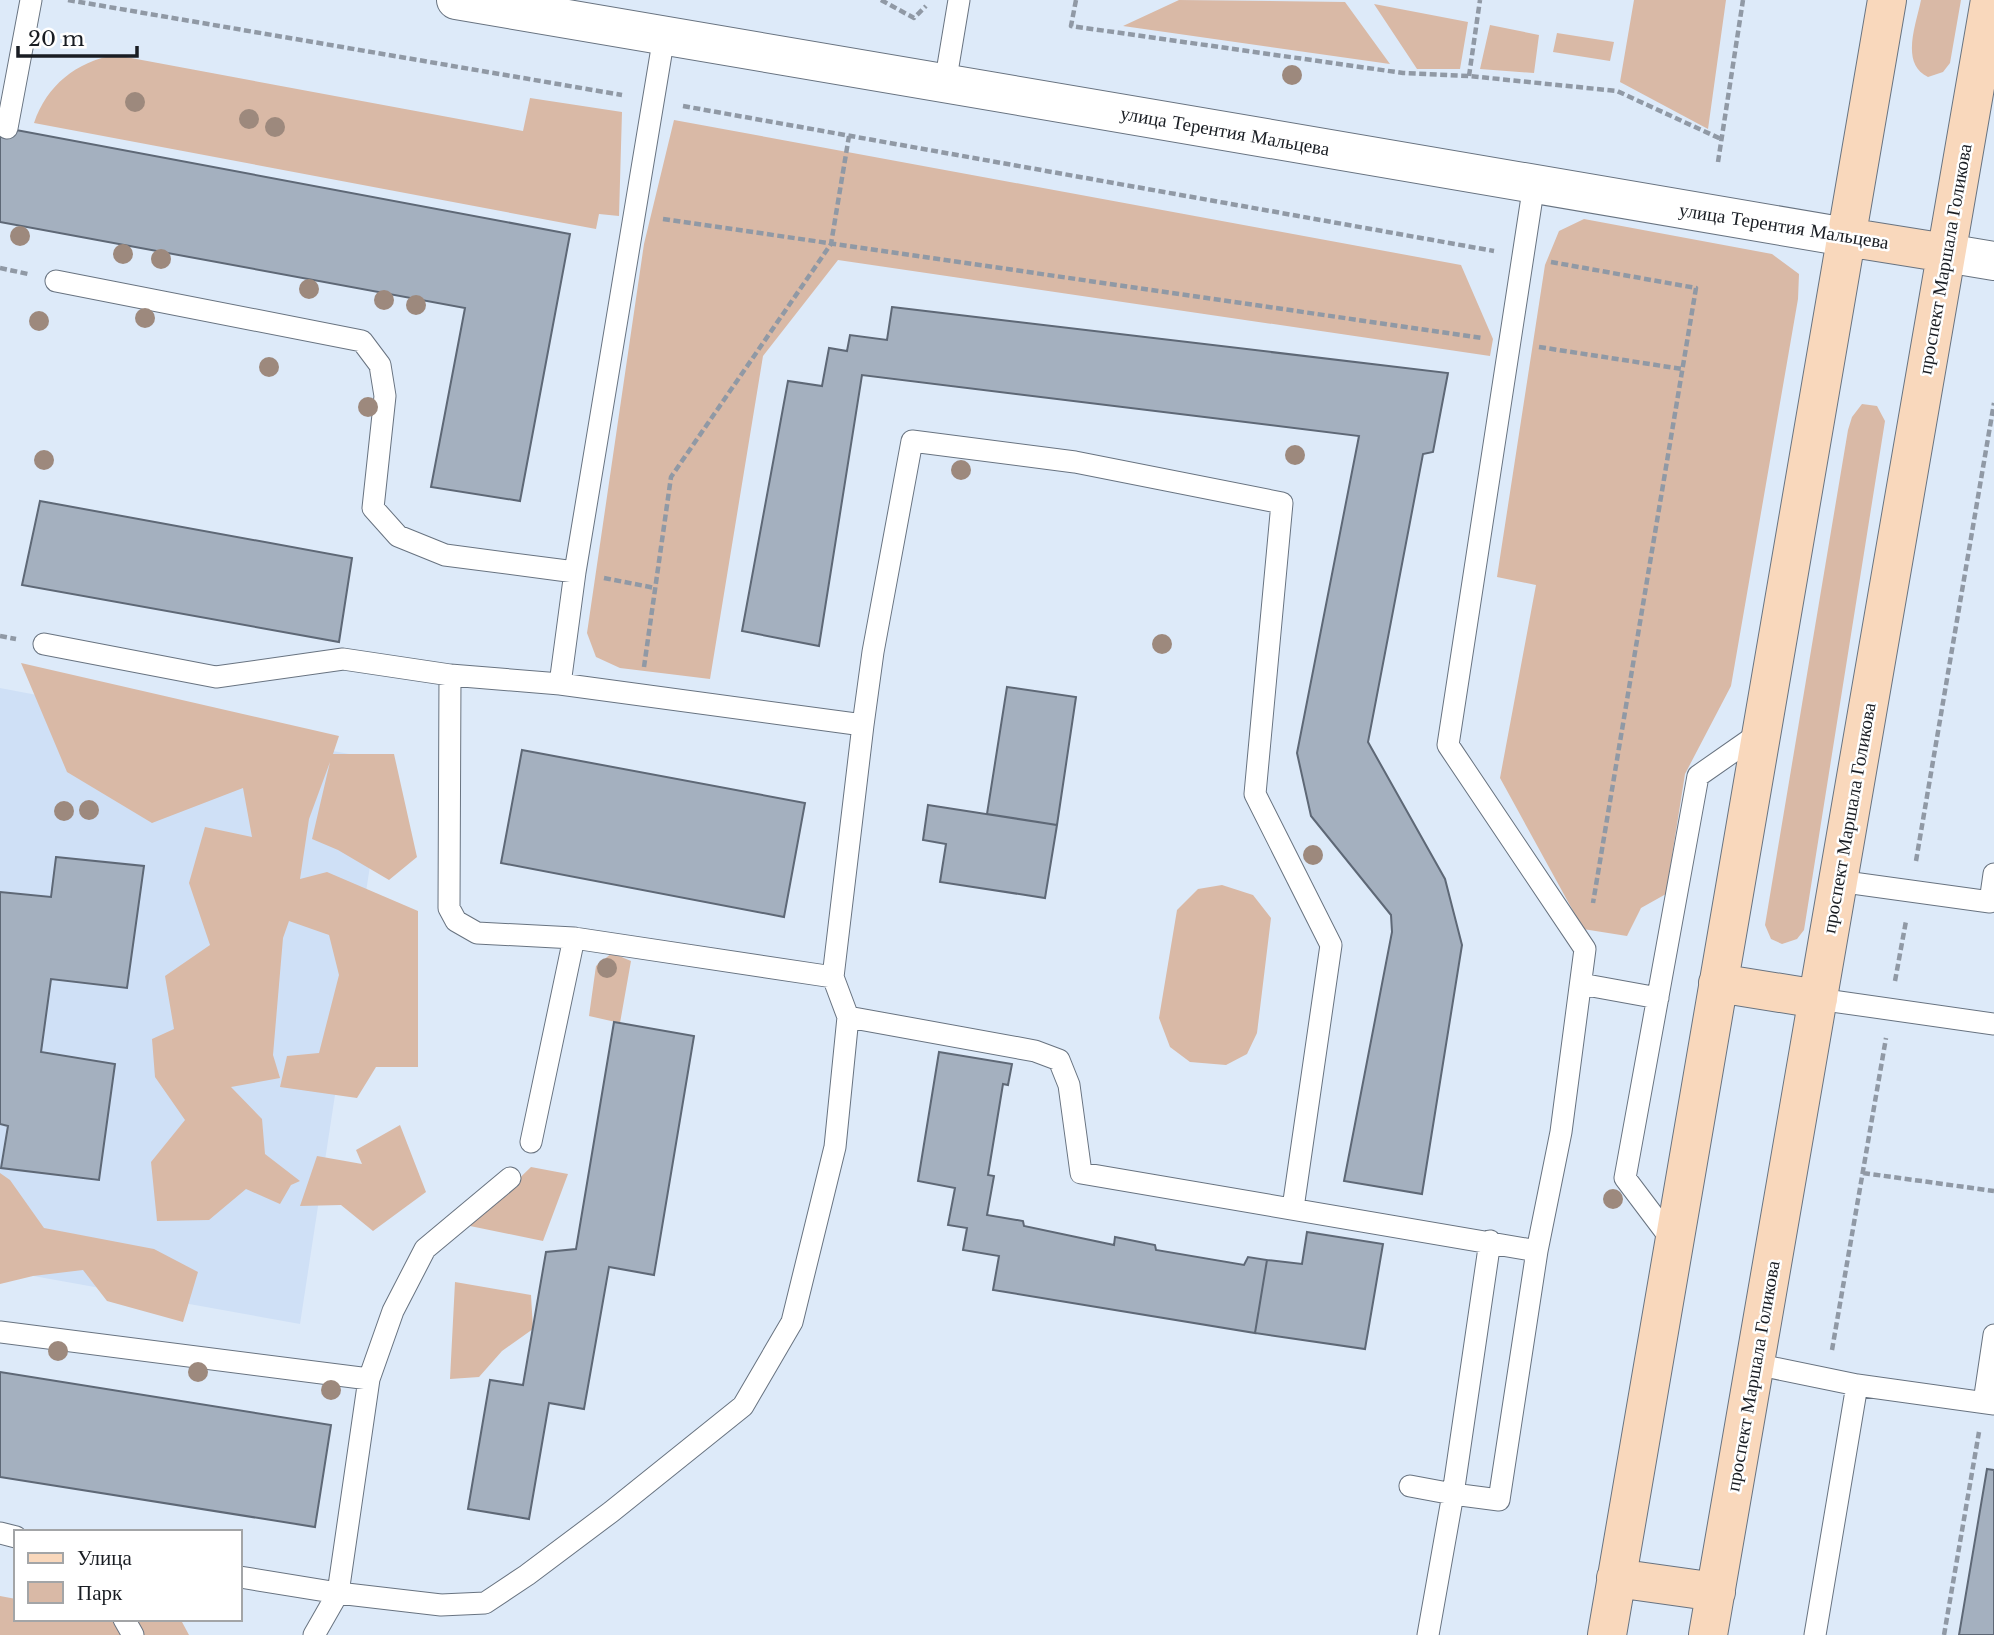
<svg xmlns="http://www.w3.org/2000/svg" width="1994" height="1635" viewBox="0 0 1994 1635" font-family="'Libre Baskerville',serif">
<style>
.built{fill:#cfe0f6}
.green{fill:#d9b9a6}
.building{fill:#a4b0bf;stroke:#5e6876;stroke-width:2}
.lines{fill:none;stroke-linecap:round;stroke-linejoin:round}
.service-casing{stroke:#687380;stroke-width:23}
.tertiary-casing{stroke:#687380;stroke-width:40}
.secondary-casing{stroke:#687380;stroke-width:40}
.path{stroke:#9099a5;stroke-width:4.5;stroke-dasharray:7 3.5;stroke-linecap:butt}
.service{stroke:#fff;stroke-width:21}
.tertiary{stroke:#fff;stroke-width:38}
.secondary{stroke:#f9d8bc;stroke-width:38}
.tree{fill:#9d897d}
.labels{text-anchor:middle;dominant-baseline:central;stroke-width:5;stroke-linejoin:round;paint-order:stroke}
.street-label{font-size:19px;fill:#191d23;stroke:#fff}
</style>
<rect width="100%" height="100%" fill="#ddeaf9"/>
<path class="built" d="M0,688L386,761L300,1324L0,1270Z"/>
<path class="green" d="M1179,0L1345,2L1390,64L1123,26Z
M1634,0H1726L1708,129L1620,82Z
M1921,0H1961L1950,63L1943,72L1928,77C1900,64 1916,25 1921,0Z
M1374,4L1468,22L1460,69H1417Z
M1490,25L1539,35L1534,73L1480,69Z
M1557,33L1614,42L1610,61L1553,52Z
M115,55L523,131L530,98L622,112L619,216L599,214L596,229L34,123C47,85 76,62 115,55Z
M674,120L1461,265L1493,339L1490,356L838,260L763,356L710,679L620,668L596,657L587,633L644,244Z
M1584,219L1772,254L1799,274L1798,299L1731,686L1685,774L1666,894L1641,908L1627,936L1583,929L1500,778L1536,585L1497,577L1545,265L1559,231Z
M1862,404L1877,406L1885,421L1804,930L1797,939L1782,944L1771,939L1765,925L1848,430L1852,417Z
M21,663L339,736L333,754H394L417,857L389,880L338,850L312,839L330,762L309,819L300,879L327,872L418,911V1067H376L357,1098L280,1087L287,1056L319,1053L339,975L329,935L289,921L283,938L273,1055L280,1078L231,1087L262,1119L265,1154L300,1181L291,1185L280,1204L246,1189L209,1220L157,1221L151,1162L185,1120L155,1077L152,1039L174,1029L165,976L210,945L189,883L205,827L252,837L243,788L152,823L67,772Z
M1222,885L1253,895L1271,918L1257,1033L1247,1054L1226,1065L1190,1062L1170,1047L1159,1018L1177,910L1198,889Z
M612,953L631,961L620,1023L589,1016L596,966Z
M400,1125L426,1192L373,1231L341,1205L300,1206L317,1156L362,1164L356,1150Z
M531,1167L568,1174L543,1241L470,1226Z
M0,1173L10,1180L44,1228L154,1249L198,1272L183,1322L107,1301L83,1270L33,1276L0,1284Z
M455,1282L531,1295L533,1329L502,1351L479,1377L450,1379Z
M0,1596L16,1599V1619L182,1622L189,1635H0Z"/>
<path class="building" d="M0,127L570,234L520,501L431,487L465,308L0,222Z
M892,307L1448,373L1433,452L1423,454L1368,742L1445,879L1462,945L1422,1194L1344,1181L1392,932L1391,915L1311,816L1297,753L1359,436L862,375L819,646L742,631L788,381L822,386L829,348L847,351L850,335L887,340Z
M40,501L352,558L339,642L22,585Z
M1007,687L1076,697L1057,825L987,814Z
M522,750L805,803L784,917L501,863Z
M928,805L1057,825L1045,898L940,882L946,844L923,840Z
M56,857L144,866L127,988L51,979L41,1052L115,1064L99,1180L1,1168L8,1126L0,1124V892L51,897Z
M614,1022L694,1036L654,1275L609,1267L584,1409L549,1403L529,1519L468,1509L490,1380L523,1385L546,1252L576,1249Z
M939,1052L1012,1064L1008,1085L1003,1084L988,1175L994,1176L987,1215L1023,1221L1024,1226L1114,1245L1115,1237L1155,1245L1156,1250L1244,1265L1248,1257L1267,1260L1255,1333L993,1290L999,1256L963,1250L967,1228L948,1225L955,1188L918,1181Z
M1307,1232L1383,1244L1365,1349L1255,1333L1267,1260L1302,1264Z
M0,1372L331,1425L315,1527L0,1477Z
M1987,1469L1994,1470V1635H1959Z"/>
<g class="lines">
<defs>
<path id="service" d="M664,36L575,572L560,684L863,725L833,977L848,1017L1035,1051L1059,1060L1069,1085L1081,1173L1537,1251L1561,1132L1585,949L1448,745L1534,184
M945,84L959,0
M7,128L31,0
M56,281L362,341L380,365L385,396L373,508L398,536L445,555L575,572
M44,644L216,677L343,659L450,675
M560,684L450,675L449,908L456,921L477,933L574,938
M863,725L873,652L912,441L1075,462L1282,503L1255,794L1331,945L1293,1208
M1838,881L1990,902L1994,874
M1581,984L1658,998
M1818,999L1994,1024
M531,1142L574,938L833,977
M1490,1241L1453,1494L1499,1500L1537,1251
M1674,1243L1625,1178L1698,776L1761,732
M0,1332L369,1379
M1755,1364L1857,1385L1994,1404
M1984,1402L1994,1335
M1410,1486L1453,1494L1428,1635
M0,1533L16,1537
M240,1577L338,1593L369,1379L393,1311L425,1249L510,1178
M124,1619L133,1635
M314,1635L338,1593L441,1605L485,1603L527,1575L611,1512L743,1406L792,1322L835,1147L848,1017
M1815,1635L1857,1385"/>
<path id="tertiary" d="M456,0L1846,237
M1946,253L1994,261"/>
<path id="secondary" d="M1846,237L1946,253
M1718,983L1818,999
M1616,1578L1716,1592
M1607,1635L1887,0
M1708,1635L1990,0"/>
</defs>
<use href="#service" class="service-casing"/>
<use href="#tertiary" class="tertiary-casing"/>
<use href="#secondary" class="secondary-casing"/>
<path class="path" d="M68,0L622,95
M881,0L914,18L926,6
M1076,0L1071,26L1403,73L1469,76L1617,91L1721,139
M1469,76L1480,0
M683,106L1494,251
M1718,162L1743,0
M663,219L1482,338
M1551,262L1696,288L1593,903
M0,268L28,274
M1539,347L1682,369
M604,578L655,588
M0,636L16,639
M644,667L671,477L831,244L849,136
M1916,861L1994,403
M1895,981L1906,921
M1863,1173L1994,1191
M1832,1350L1886,1038
M1944,1635L1979,1432"/>
<use href="#service" class="service"/>
<use href="#tertiary" class="tertiary"/>
<use href="#secondary" class="secondary"/>
</g>
<g class="tree">
<circle cx="1292" cy="75" r="10"/>
<circle cx="135" cy="102" r="10"/>
<circle cx="249" cy="119" r="10"/>
<circle cx="275" cy="127" r="10"/>
<circle cx="20" cy="236" r="10"/>
<circle cx="123" cy="254" r="10"/>
<circle cx="161" cy="259" r="10"/>
<circle cx="309" cy="289" r="10"/>
<circle cx="384" cy="300" r="10"/>
<circle cx="416" cy="305" r="10"/>
<circle cx="145" cy="318" r="10"/>
<circle cx="39" cy="321" r="10"/>
<circle cx="269" cy="367" r="10"/>
<circle cx="368" cy="407" r="10"/>
<circle cx="1295" cy="455" r="10"/>
<circle cx="44" cy="460" r="10"/>
<circle cx="961" cy="470" r="10"/>
<circle cx="1162" cy="644" r="10"/>
<circle cx="89" cy="810" r="10"/>
<circle cx="64" cy="811" r="10"/>
<circle cx="1313" cy="855" r="10"/>
<circle cx="607" cy="968" r="10"/>
<circle cx="1613" cy="1199" r="10"/>
<circle cx="58" cy="1351" r="10"/>
<circle cx="198" cy="1372" r="10"/>
<circle cx="331" cy="1390" r="10"/>
</g>
<g class="labels">
<g class="street-label">
<text transform="translate(1225 131) rotate(10)">улица Терентия Мальцева</text>
<text transform="translate(1784 226) rotate(9)">улица Терентия Мальцева</text>
<text transform="translate(1945 259) rotate(-80)">проспект Маршала Голикова</text>
<text transform="translate(1849 818) rotate(-80)">проспект Маршала Голикова</text>
<text transform="translate(1753 1376) rotate(-80)">проспект Маршала Голикова</text>
</g>
</g>
<rect x="14" y="1530" width="228" height="91" fill="#ffffff" stroke="#a3a5a7" stroke-width="2"/>
<rect x="28" y="1553" width="35" height="10" fill="#f9d8bc" stroke="#a3a5a7" stroke-width="2"/>
<text x="77" y="1565" font-size="21" fill="#191d23">Улица</text>
<rect x="28" y="1582" width="35" height="21" fill="#d9b9a6" stroke="#a3a5a7" stroke-width="2"/>
<text x="77" y="1600" font-size="21" fill="#191d23">Парк</text>
<path d="M18 46v10h119v-10" fill="none" stroke="#191d23" stroke-width="3.5"/>
<text x="28" y="46" font-size="21" fill="#191d23" stroke="#ffffff" stroke-width="5" paint-order="stroke">20 m</text>
</svg>
